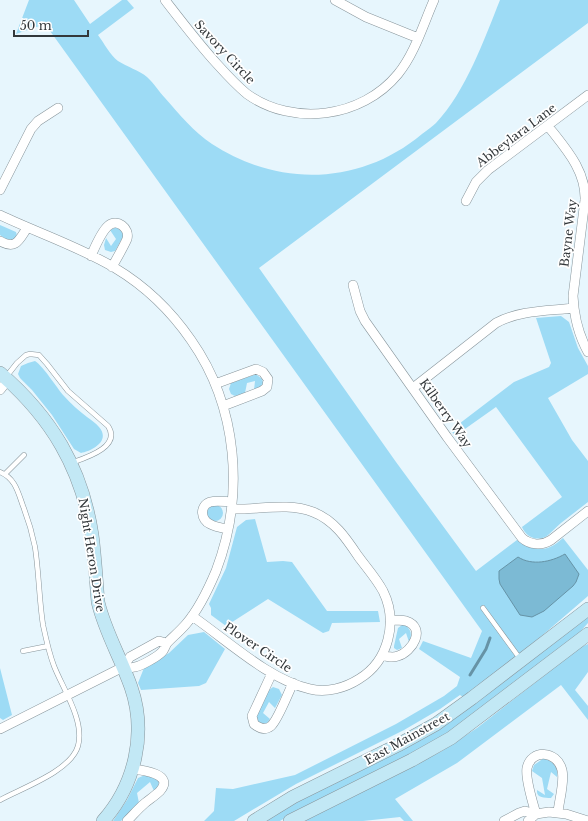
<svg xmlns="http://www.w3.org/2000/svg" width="588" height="821" viewBox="0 0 588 821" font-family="'Libre Baskerville',serif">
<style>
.green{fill:#9ddbf5}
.water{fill:#7cbad4;stroke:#6693a6}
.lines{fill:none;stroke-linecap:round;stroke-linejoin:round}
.stream{stroke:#6693a6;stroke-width:3}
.lane-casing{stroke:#88959b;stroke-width:5.5}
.street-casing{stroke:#88959b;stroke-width:10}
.secondary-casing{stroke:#88959b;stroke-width:14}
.lane{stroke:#fff;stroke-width:4.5}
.street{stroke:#fff;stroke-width:9}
.secondary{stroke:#c2e8f5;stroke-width:13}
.labels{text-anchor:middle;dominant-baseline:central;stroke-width:3.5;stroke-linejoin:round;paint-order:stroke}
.street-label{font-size:12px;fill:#33383b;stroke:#fff}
</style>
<rect width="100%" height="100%" fill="#e7f6fd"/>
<path class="green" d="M29,0H74L90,24L122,0H127L134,8L98,35C104,43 110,55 118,61C127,67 139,70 147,77C154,83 159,92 165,98C179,114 194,132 212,144C279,188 361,185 422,134C427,130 432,127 436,123C466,91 484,40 500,0H588V23L259,268L396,462L476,571L517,540C525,547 539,552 550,547C555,545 559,541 563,538L588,570V596L523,652L463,697L460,695L440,709L404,730L296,784L234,821H204L214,811L216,788L233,789L295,775L396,724L444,696L457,686L460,677L419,649L423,641L471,658L482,631L45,24L16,34Z
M0,225L16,232L17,236L14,239L7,240L0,235Z
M115,228H120L123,234V237L115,251L111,252L105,250L104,245L106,238L111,246L116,239L110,230Z
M561,316L569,322L578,348L588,366V374L548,398L572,440L588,461V502C579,509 570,516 561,523C556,527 552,532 547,536C537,542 526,537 522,527L562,497L496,407L455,436L451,430L514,382L549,367L551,363L536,318Z
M35,361C44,367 56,387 64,396C71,404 79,411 87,417C91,420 96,423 99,427C111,441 92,451 81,453L74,449L52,415L32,390L20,378L18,374L21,366L28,363Z
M254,375H257L262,379L263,383L261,387L254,390L255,381L247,383L245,393L235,396L231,394L229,389L231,383Z
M207 513a8 8 0 1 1 16 0a8 8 0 1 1-16 0Z
M255,519L267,562L283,561L292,562L327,611H378L380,622L332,623L329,631L323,633L268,599L226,626L211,615V608L209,604L226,568L237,527L246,520Z
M588,616V623L579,633L459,726L413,753L293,813L280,821H265L288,806L362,769Z
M402,625H405C412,630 412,636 409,642L406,633L399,639L402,648L397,650L394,648V646L398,628Z
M204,632L225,649L206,683L199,686L141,690L138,683L144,668L169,653L188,635Z
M588,644V672L575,690L588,706V720L561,685L457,763L395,799L413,821H404L400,817L363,821H303L442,751L477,728L581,647Z
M0,668L12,715L3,720L0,718Z
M273,687L279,689L282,695L275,708L269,702L263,713L270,719L267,723L261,724L258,722L256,717L269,690Z
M544,758C552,760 559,768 557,777L551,772L547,789L554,794L551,798C544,798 536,798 537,790L545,795L542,778L532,771L534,765Z
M145,775L156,779L159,782L158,787L154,791L150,782L137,793L139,803L121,821H113L127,800L138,778Z"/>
<path class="water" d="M565,554L579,574L576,582L573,586L544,611L532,617L520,615L500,584L499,579V571L518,557C532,566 551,562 565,554Z"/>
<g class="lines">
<path class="stream" d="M470,675L486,649L490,638"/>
<defs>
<path id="lane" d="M6,377L17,363L26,355L30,354L39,355L47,364L68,391L108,426C122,447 85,458 71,463
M0,472C15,478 18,492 23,506C28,519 32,532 35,547C39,573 39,599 43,625C46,639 49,653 54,666C63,689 85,721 78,746C71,771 22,788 0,800
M5,474L24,455
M483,608L521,660
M23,651L48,646"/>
<path id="street" d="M165,0C182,22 198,43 217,64C226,74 236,85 247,94C293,127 362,118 398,74C415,53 423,25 434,0
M335,0L366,17L418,38
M548,126C565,148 586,170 585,200L573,296C574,316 578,334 588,352
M0,190L31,129L38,121L58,108
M466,201L476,182L488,170L588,95
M0,215C38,233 80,247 115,268C145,286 171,311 191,340C238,407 245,495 216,571C208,590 199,609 186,624C180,631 174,636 168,642C165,645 165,649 162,652C157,657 141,666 135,667C131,668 126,668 123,667L0,729
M0,241C16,250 19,240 27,228
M91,256C95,247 101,232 108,226C117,218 130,228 127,239C123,248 117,258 112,267
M353,285L360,311L365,321L447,437L522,538C530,545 542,546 551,540L588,511
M215,384L256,369L263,372L268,379L267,387L262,391L223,406
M413,388L496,323C520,310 548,311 574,308
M0,390L8,380
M228,529C222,528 215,527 210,524C201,520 199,506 210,502C217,500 226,502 232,502
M192,616C227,640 269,680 310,689C327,693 345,688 359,679C389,661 398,621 383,591C376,578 366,567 358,556C346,538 334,520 313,512C288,502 258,510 232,509
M382,655C388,657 392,658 398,656C412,652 427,628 406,621C401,620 395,620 390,620
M123,667L130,657L159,641L166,643
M272,673L252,716L254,724C259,728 265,731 271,726C278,720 288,693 293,683
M536,814C533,804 525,778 527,768C531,749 557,750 562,770C565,781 559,801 558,812
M127,821C133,815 139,808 145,803C150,799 156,795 160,791C175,774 142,770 133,769
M504,821L519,813L525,811L536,814L549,812L566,814L588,821
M528,821L536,814"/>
<path id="secondary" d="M0,373C51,417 82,468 92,535C95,557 96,579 98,602C105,632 121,658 131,687C147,733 135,785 103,821
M254,821L293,797L398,745L436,724L472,698L588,609
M290,821L412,760L451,738L588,634"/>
</defs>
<use href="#lane" class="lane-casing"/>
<use href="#street" class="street-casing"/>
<use href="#secondary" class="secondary-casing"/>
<use href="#lane" class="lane"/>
<use href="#street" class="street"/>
<use href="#secondary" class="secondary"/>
</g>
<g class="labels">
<g class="street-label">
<text transform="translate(225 52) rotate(47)">Savory Circle</text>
<text transform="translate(516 135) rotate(-37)">Abbeylara Lane</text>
<text transform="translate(568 233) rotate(-83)">Bayne Way</text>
<text transform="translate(446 413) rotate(55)">Kilberry Way</text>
<text transform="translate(92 555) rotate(81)">Night Heron Drive</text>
<text transform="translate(258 647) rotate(34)">Plover Circle</text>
<text transform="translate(407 738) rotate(-29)">East Mainstreet</text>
</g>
</g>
<path d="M14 30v6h74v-6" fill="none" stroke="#33383b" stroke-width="2"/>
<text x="20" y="30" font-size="12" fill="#33383b" stroke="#ffffff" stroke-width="3" paint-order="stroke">50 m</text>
</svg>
